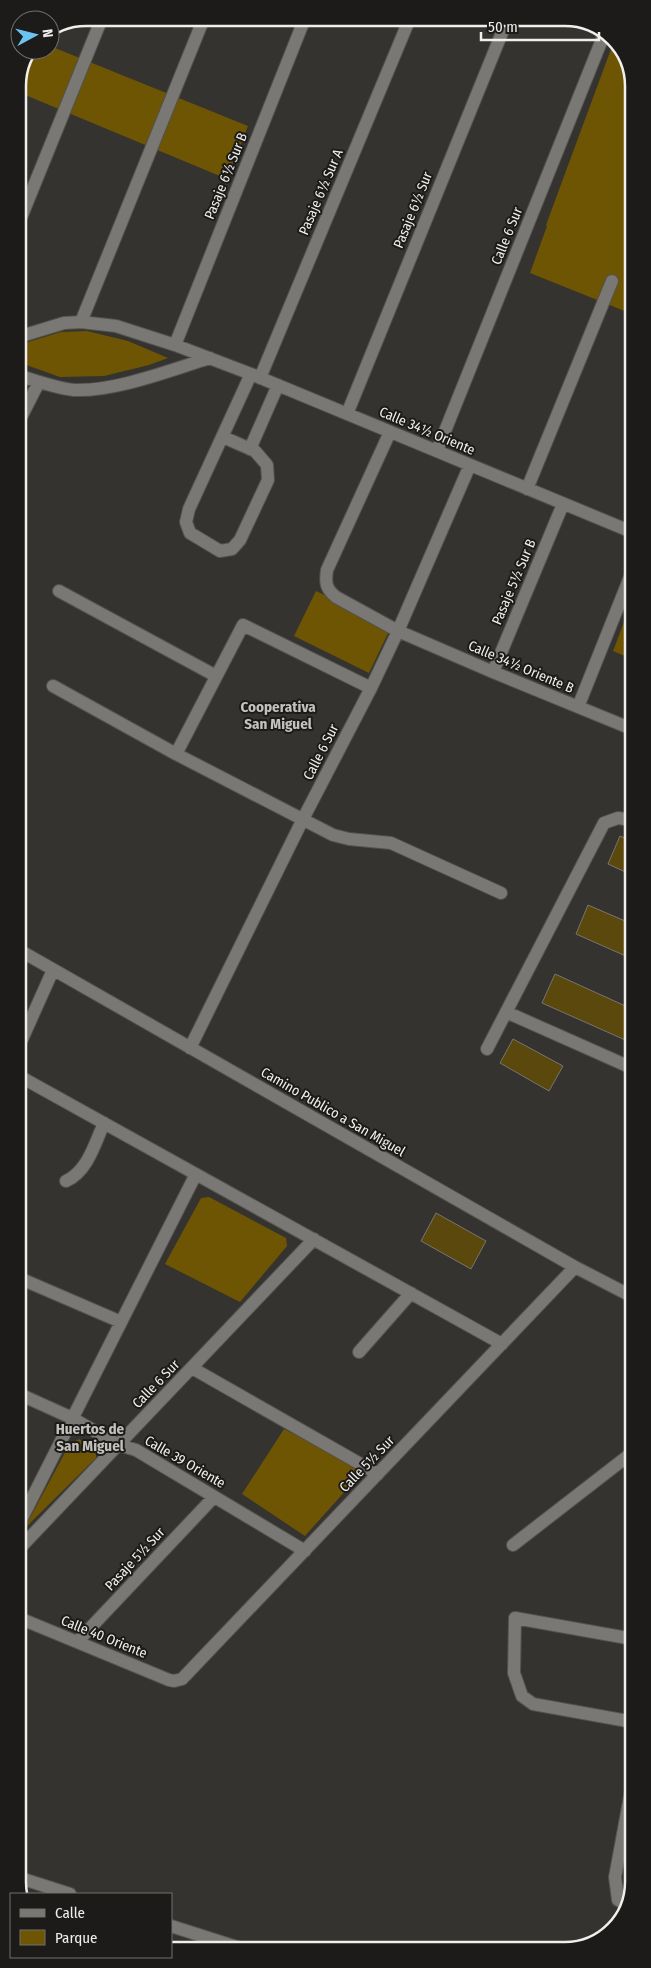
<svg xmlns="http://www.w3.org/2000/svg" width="651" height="1968" viewBox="0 0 651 1968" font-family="'Fira Sans Condensed',sans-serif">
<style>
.green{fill:#6e5503}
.building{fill:#5b480d;stroke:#777570}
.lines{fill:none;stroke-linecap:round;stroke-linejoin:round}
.minor-casing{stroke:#53524e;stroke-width:14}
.minor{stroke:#7a7874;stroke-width:12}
.labels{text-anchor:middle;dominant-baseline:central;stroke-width:4;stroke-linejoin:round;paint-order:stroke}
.street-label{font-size:14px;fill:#f0efec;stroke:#1c1b19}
.neighbourhood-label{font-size:15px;font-weight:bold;fill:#c4c2bd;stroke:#1c1b19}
.rim{fill:none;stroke:#f0efec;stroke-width:2.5}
</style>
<rect width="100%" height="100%" fill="#35332f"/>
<path class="green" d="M614,41L631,69L632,314L530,273L547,226L546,225Z
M50,46L248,126L227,179L18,92V82L32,50H50Z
M87,331L128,341L168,358L149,365L104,376L60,377L18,362V345L61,332Z
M316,591L391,627L369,673L294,636Z
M632,601V659L613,651Z
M209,1197L286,1238L287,1246L240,1302L165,1264L201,1198Z
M284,1429L364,1470L305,1536L242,1494Z
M79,1439L96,1451V1458L24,1529L69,1445Z"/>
<path class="building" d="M620,836L632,841V875L608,864Z
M588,905L632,924V947L628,957L576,934Z
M555,974L632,1009V1043L542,1003Z
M513,1039L563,1066L549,1091L500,1063Z
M436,1213L486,1241L471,1269L421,1241Z"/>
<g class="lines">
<defs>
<path id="minor" d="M18,225L102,18
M81,322L204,18
M18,337L64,323L81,322L116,326L175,345L251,374L632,532
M175,345L305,18
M18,375C36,381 55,388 74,390C115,392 170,370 210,358
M260,378L410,18
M347,414L508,18
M18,423L39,382
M390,432L327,570C325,583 326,589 336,597L398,631L493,672L632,729
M223,437L255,451L267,465L268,480L240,540L232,549L220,551L190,533L186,522L189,509L251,374
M250,449L278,385
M437,451L605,32
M527,489L612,281
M59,591L216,676
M493,672L563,504
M53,686L176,754L333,835L349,839L391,843L501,893
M578,707L632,572
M176,754L243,625L371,688
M19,950L575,1267L633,1297
M506,1012L632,1068
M19,1046L53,970
M190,1048L303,819L371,688L398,631L470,465
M487,1049L604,823L618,818L632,820
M19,1076L502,1344
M66,1181C88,1171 95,1143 104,1123
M19,1278L121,1322
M359,1352L411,1293
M192,1368L378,1474
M19,1394L72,1418L119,1445L136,1450L305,1551
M19,1524L196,1174
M513,1545L633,1452
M19,1549L314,1239
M19,1618L169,1680L174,1681L182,1679L575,1267
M633,1639L515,1618L514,1673L522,1696L533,1704L633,1722
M77,1642L214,1497
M20,1878L70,1894
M626,1904L618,1900L615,1877L633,1780
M171,1926L246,1950"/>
</defs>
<use href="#minor" class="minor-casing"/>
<use href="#minor" class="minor"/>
</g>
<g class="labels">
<g class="street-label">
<text transform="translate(226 176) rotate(-68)">Pasaje 6½ Sur B</text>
<text transform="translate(321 192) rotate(-67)">Pasaje 6½ Sur A</text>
<text transform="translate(413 210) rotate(-68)">Pasaje 6½ Sur</text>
<text transform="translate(507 236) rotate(-68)">Calle 6 Sur</text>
<text transform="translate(427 431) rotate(23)">Calle 34½ Oriente</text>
<text transform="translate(514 582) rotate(-67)">Pasaje 5½ Sur B</text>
<text transform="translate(521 667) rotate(23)">Calle 34½ Oriente B</text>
<text transform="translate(321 752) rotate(-63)">Calle 6 Sur</text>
<text transform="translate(333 1112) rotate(30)">Camino Publico a San Miguel</text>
<text transform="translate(156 1384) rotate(-46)">Calle 6 Sur</text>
<text transform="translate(185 1462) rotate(30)">Calle 39 Oriente</text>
<text transform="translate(367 1464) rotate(-46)">Calle 5½ Sur</text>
<text transform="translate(135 1559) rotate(-47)">Pasaje 5½ Sur</text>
<text transform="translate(104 1637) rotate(22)">Calle 40 Oriente</text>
</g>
<g class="neighbourhood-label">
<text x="278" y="707">Cooperativa<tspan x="278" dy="17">San Miguel</tspan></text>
<text x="90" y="1429">Huertos de<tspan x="90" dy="17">San Miguel</tspan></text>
</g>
</g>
<path d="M0 0H651V1968H0ZM86 26H565A60 60 0 0 1 625 86V1882A60 60 0 0 1 565 1942H86A60 60 0 0 1 26 1882V86A60 60 0 0 1 86 26Z" fill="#1c1b19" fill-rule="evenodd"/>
<path class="rim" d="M86 26H565A60 60 0 0 1 625 86V1882A60 60 0 0 1 565 1942H86A60 60 0 0 1 26 1882V86A60 60 0 0 1 86 26Z"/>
<rect x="10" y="1893" width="162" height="65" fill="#1c1b19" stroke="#71706d"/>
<rect x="20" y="1909" width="25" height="8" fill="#7a7874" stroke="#71706d"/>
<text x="55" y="1918" font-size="15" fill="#f0efec">Calle</text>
<rect x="20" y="1930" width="25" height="15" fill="#6e5503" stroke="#71706d"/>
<text x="55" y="1943" font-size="15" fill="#f0efec">Parque</text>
<g transform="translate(35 35) rotate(83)"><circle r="24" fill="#1c1b19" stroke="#71706d"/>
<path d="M0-4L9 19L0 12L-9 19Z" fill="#6bc3f2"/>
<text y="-8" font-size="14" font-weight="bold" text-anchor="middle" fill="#f0efec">N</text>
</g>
<path d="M481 32v8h118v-8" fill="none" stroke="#f0efec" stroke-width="2.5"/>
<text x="488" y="32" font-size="15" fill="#f0efec" stroke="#1c1b19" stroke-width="4" paint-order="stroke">50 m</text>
</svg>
